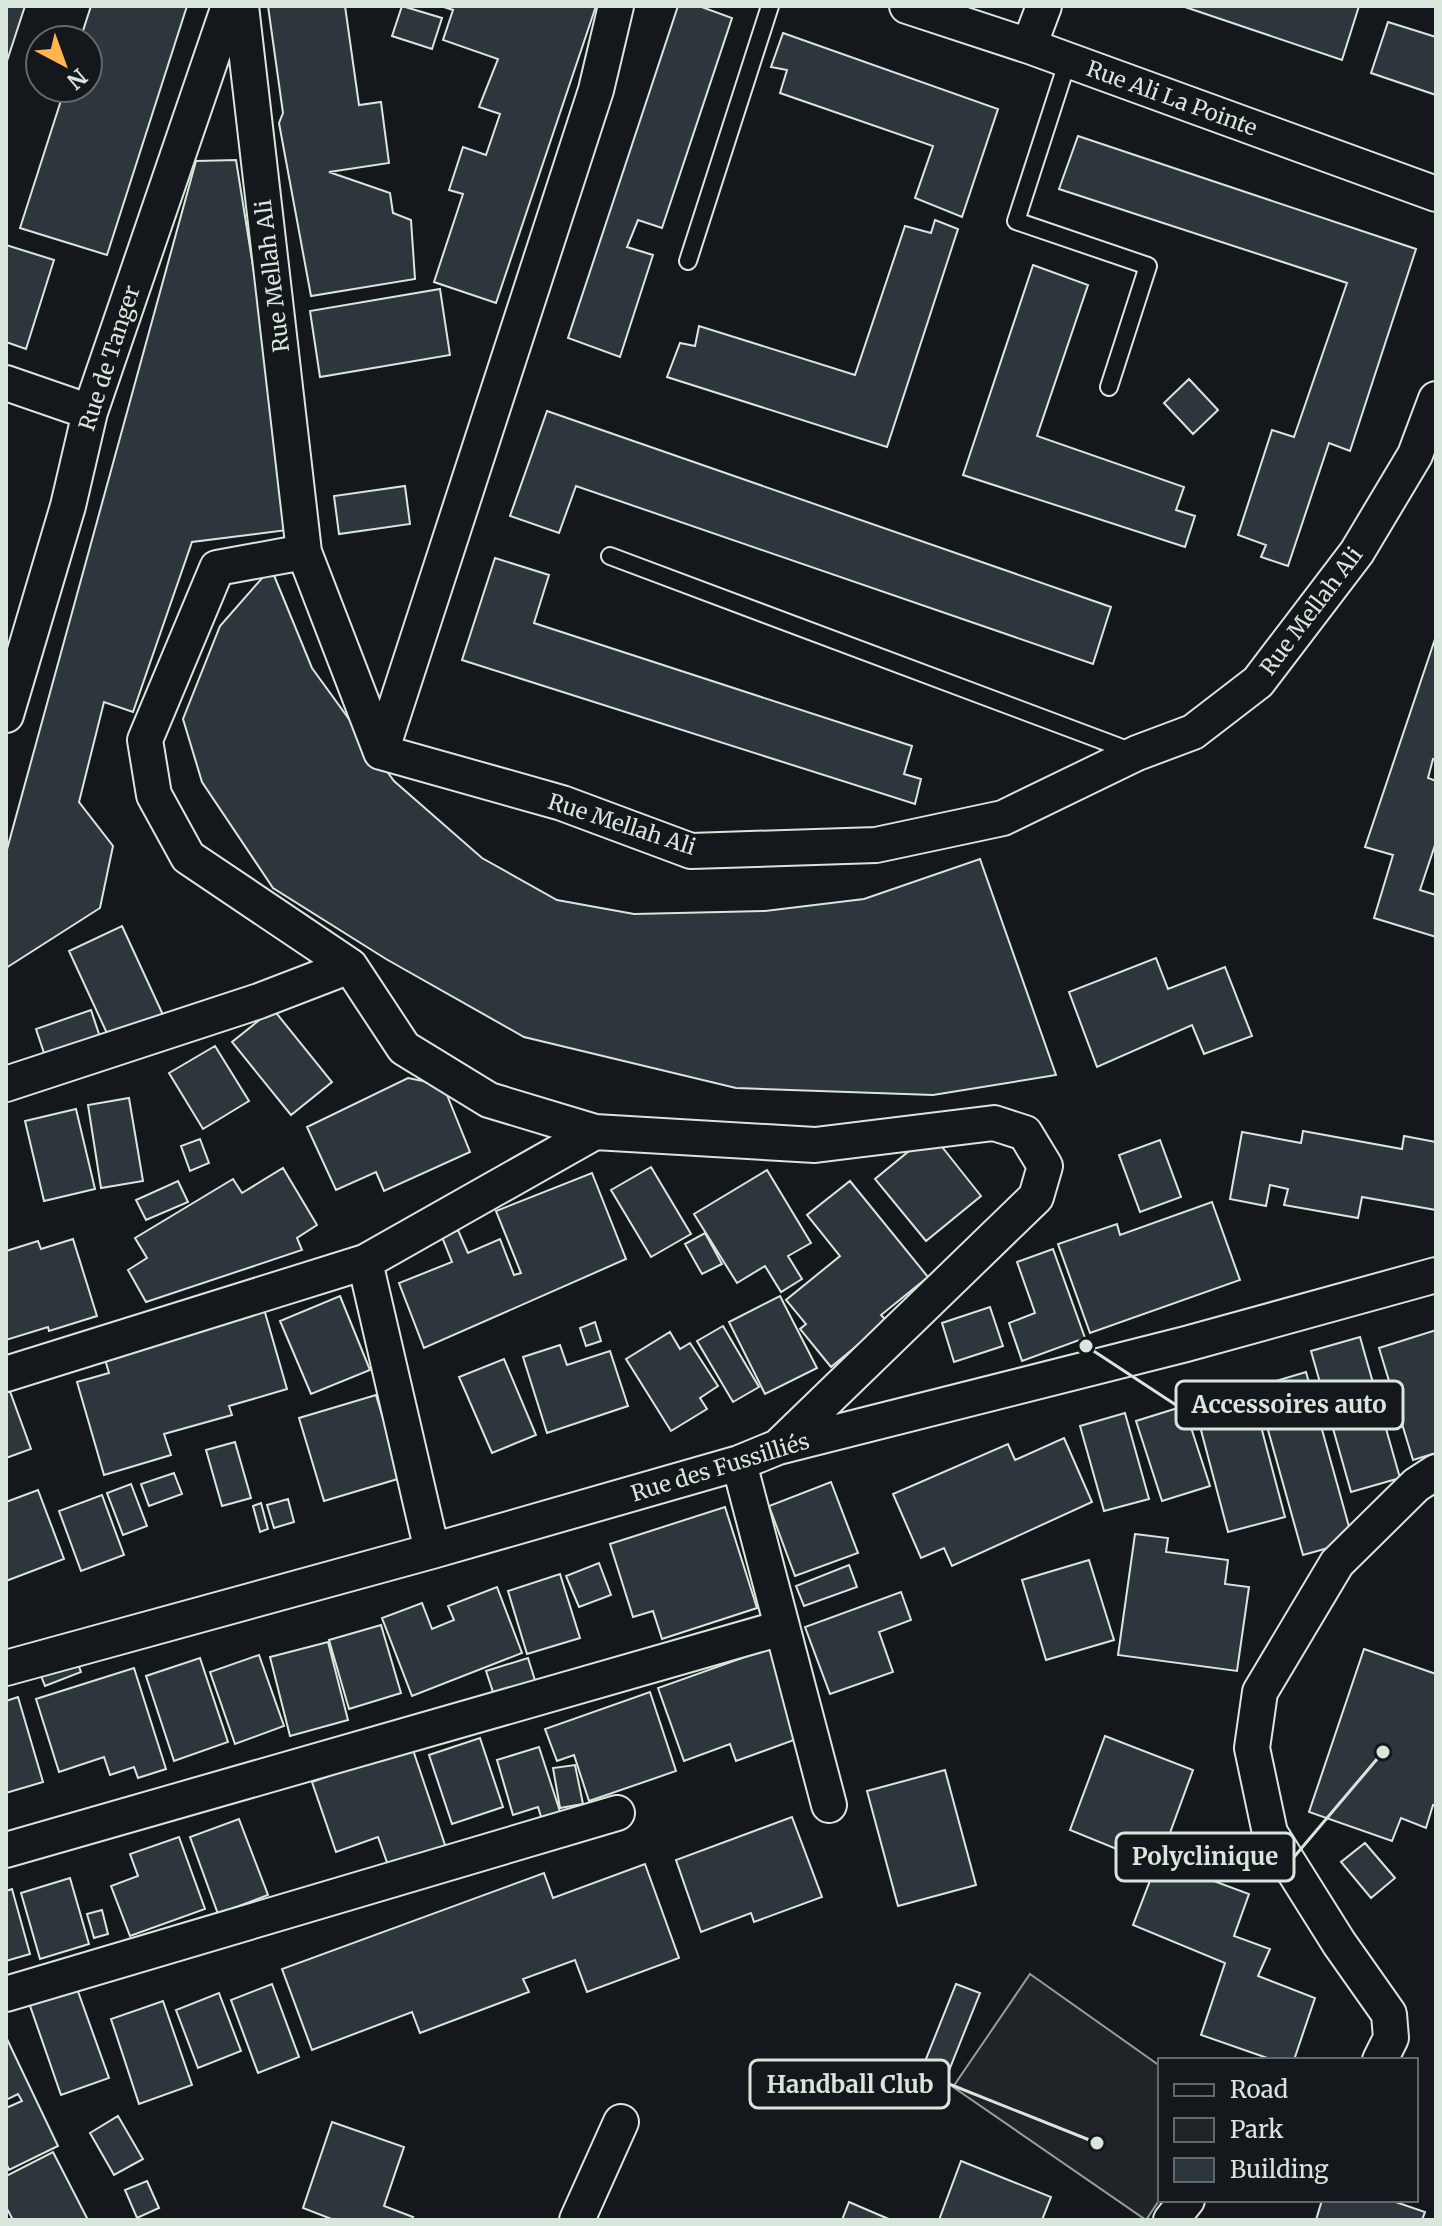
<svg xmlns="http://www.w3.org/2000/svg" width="1442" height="2226" viewBox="0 0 1442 2226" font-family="Merriweather,serif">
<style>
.green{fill:#202428;stroke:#939e99;stroke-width:2}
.building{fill:#2c363c;stroke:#d8e6dc;stroke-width:2}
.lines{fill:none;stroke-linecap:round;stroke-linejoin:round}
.lane-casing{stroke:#d8e6dc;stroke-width:20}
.street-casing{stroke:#d8e6dc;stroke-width:38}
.lane{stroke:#14181c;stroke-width:16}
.street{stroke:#14181c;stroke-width:34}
.labels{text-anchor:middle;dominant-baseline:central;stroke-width:6;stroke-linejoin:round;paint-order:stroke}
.street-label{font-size:22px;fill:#d8e6dc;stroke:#14181c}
.leader{fill:none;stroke:#d8e6dc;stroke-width:3}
.callout-dot{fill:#d8e6dc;stroke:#14181c;stroke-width:3}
.callout{fill:#14181c;stroke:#d8e6dc;stroke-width:3}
.callout-label{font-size:24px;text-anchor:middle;font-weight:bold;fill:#d8e6dc}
</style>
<rect width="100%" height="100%" fill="#14181c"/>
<path class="green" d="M1030,1974L1160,2066V2199L1146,2220L953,2087Z"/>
<path class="building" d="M6,6H25L6,64Z
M91,6H187L107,255L20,228L65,88H88V40H80Z
M268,6H345L359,105L381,102L389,163L329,172L390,193L393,213L411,220L415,279L311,296L279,123L283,113Z
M402,6L442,18L432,49L392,36Z
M441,6H596L496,303L434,282L463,194L449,190L463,147L486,155L500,114L479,107L498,59L443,40L453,10Z
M678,6H699L732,18L662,228L638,220L627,247L653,255L620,357L568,338Z
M1182,6H1359L1342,60Z
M1388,22L1436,37V95L1371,73Z
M783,33L998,109L962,217L915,198L933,146L780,93L787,70L771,67Z
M1078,136L1416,249L1350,451L1329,443L1288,566L1261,557L1266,545L1238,535L1272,430L1294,437L1347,283L1059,189Z
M236,160L295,529L192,542L133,712L104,702L79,802L113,846L100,908L6,968V853L196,161Z
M935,220L958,229L887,447L667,377L680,343L695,346L699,326L855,375L905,226L931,233Z
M6,245L54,260L26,349L6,342Z
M1033,265L1088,285L1037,436L1184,487L1176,510L1195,516L1185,547L963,475Z
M440,289L450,355L320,377L310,311Z
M1189,379L1218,410L1193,434L1164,403Z
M547,411L1111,607L1093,664L576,486L559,533L510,516Z
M405,486L410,524L339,534L334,496Z
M495,558L549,575L534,623L912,746L904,774L921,779L915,804L462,660Z
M271,568L312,668L394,781L482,858L557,900L634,914L765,911L864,899L980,859L1056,1075L933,1095L736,1088L524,1037L386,959L273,888L202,782L183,719L220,626Z
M1436,636V760L1433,759L1428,778L1436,781V842L1420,890L1436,895V937L1374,918L1393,855L1365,847Z
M122,926L164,1017L111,1042L69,951Z
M1156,958L1168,989L1225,967L1252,1036L1204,1054L1192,1025L1097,1067L1069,992Z
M273,1009L332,1082L291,1115L232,1042Z
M91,1010L103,1046L48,1065L36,1029Z
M215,1046L249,1101L203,1129L169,1073Z
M408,1078L443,1085L470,1152L384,1191L376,1172L336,1190L307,1127Z
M129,1098L143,1181L101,1188L88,1105Z
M76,1109L95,1189L44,1201L25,1121Z
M1303,1131L1402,1149L1404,1136L1436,1142V1210L1362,1197L1358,1218L1284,1205L1288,1189L1270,1185L1266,1206L1230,1199L1242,1132L1301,1143Z
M931,1133L981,1196L926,1241L875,1179Z
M200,1139L209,1163L190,1171L181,1146Z
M1160,1140L1181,1197L1140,1212L1119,1155Z
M651,1167L691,1234L651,1257L611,1190Z
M283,1168L317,1225L297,1238L302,1250L146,1302L128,1270L147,1258L135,1238L233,1179L242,1193Z
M767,1170L811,1243L788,1256L802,1279L781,1292L765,1266L737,1283L694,1214Z
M592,1173L626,1259L424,1348L399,1283L452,1262L442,1237L458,1230L468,1253L500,1239L514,1275L521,1273L496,1211Z
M178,1181L188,1202L146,1220L136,1200Z
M850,1181L928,1277L881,1315L887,1321L831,1367L800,1329L806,1324L786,1300L840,1256L807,1215Z
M1212,1202L1240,1280L1090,1333L1058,1244L1117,1224L1120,1235Z
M705,1233L722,1264L702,1274L685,1244Z
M73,1239L97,1316L49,1331L48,1327L6,1340V1251L38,1241L41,1249Z
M1053,1249L1085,1338L1022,1361L1009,1323L1035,1313L1017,1262Z
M340,1296L370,1370L311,1394L280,1321Z
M780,1296L817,1368L765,1394L729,1322Z
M990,1307L1003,1346L954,1362L942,1323Z
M264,1309L287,1389L229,1406L232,1415L164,1434L171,1455L104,1475L77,1382L109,1373L104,1356Z
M595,1322L601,1341L586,1346L580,1328Z
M723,1326L759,1387L733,1402L697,1341Z
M1436,1330V1453L1413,1460L1379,1348Z
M670,1332L680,1349L690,1343L718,1386L700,1398L707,1409L671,1431L626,1359Z
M1360,1337L1400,1478L1351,1492L1311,1351Z
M560,1345L567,1365L610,1351L628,1406L547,1433L523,1357Z
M504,1359L536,1435L492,1453L459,1377Z
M1306,1372L1353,1541L1303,1555L1256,1387Z
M1250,1385L1285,1517L1228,1532L1193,1400Z
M6,1386H8L31,1449L6,1458Z
M376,1395L401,1478L324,1501L299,1418Z
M1184,1406L1210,1486L1162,1501L1136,1421Z
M1125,1413L1149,1499L1104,1511L1080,1426Z
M1064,1438L1092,1502L952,1566L944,1548L921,1558L893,1494L1008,1444L1015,1460Z
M235,1442L251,1498L222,1506L206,1450Z
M174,1473L182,1494L149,1506L141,1484Z
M831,1482L858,1553L795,1576L769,1506Z
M131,1484L147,1526L123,1535L107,1493Z
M38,1490L64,1559L6,1581V1502Z
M102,1495L124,1555L81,1571L59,1511Z
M288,1499L294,1522L274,1528L267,1505Z
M261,1503L268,1529L260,1532L253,1506Z
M725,1507L757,1608L662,1639L653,1611L633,1617L610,1544Z
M1135,1534L1168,1538L1166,1552L1228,1560L1225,1584L1249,1587L1237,1671L1118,1655Z
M1089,1560L1114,1640L1046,1660L1022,1580Z
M599,1563L611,1595L579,1607L566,1576Z
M849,1565L857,1587L804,1606L796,1586Z
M560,1574L580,1638L527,1654L508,1591Z
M497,1587L522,1653L412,1696L382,1618L422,1603L432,1629L454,1620L448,1606Z
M901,1592L911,1620L879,1632L893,1672L830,1694L805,1627Z
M381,1625L401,1693L349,1709L329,1640Z
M328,1642L348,1720L290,1736L270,1657Z
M773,1647L805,1736L736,1761L730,1744L684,1761L658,1688Z
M1364,1649L1436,1674V1806L1433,1805L1426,1828L1401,1818L1392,1841L1309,1812Z
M259,1655L284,1726L235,1744L210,1672Z
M200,1658L228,1742L174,1761L146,1676Z
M528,1658L538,1690L497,1704L486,1671Z
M76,1659L81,1672L45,1686L40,1673Z
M134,1668L166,1769L138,1778L134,1767L110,1775L104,1757L59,1772L36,1699Z
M650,1692L676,1771L589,1801L574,1755L557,1761L545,1729Z
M18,1697L43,1782L6,1793V1701Z
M1105,1736L1193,1770L1170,1833L1203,1847L1192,1873L1249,1894L1234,1936L1270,1949L1258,1976L1315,1998L1294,2060H1273L1201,2035L1225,1963L1133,1925L1156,1865L1070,1830Z
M480,1738L503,1807L452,1824L429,1755Z
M412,1747L446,1848L389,1868L378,1837L336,1852L312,1782Z
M539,1747L565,1827L546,1833L538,1807L513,1815L497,1760Z
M575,1765L583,1804L560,1808L553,1768Z
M945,1770L976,1885L898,1906L867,1791Z
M792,1817L822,1897L754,1922L751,1913L701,1932L676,1860Z
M239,1819L268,1895L218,1914L190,1837Z
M179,1837L205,1909L130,1936L111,1886L138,1876L130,1854Z
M1365,1843L1395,1878L1371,1898L1341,1862Z
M645,1864L679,1958L587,1992L575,1960L523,1979L529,1992L420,2033L412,2012L312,2050L282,1969L544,1873L553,1898Z
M70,1878L89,1944L40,1959L21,1893Z
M12,1889L30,1954L6,1961V1891Z
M102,1910L108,1934L94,1938L87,1914Z
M75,1983L109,2078L61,2095L28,2000Z
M272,1984L299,2057L258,2073L231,2000Z
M956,1984L980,1993L938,2098L914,2089Z
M219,1993L241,2051L198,2068L176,2010Z
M163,2001L192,2085L139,2104L111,2019Z
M6,2037L58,2146L9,2170L6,2163V2108L22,2101L18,2094L6,2100Z
M118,2116L143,2159L114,2175L90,2133Z
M332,2122L404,2147L384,2206L413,2217L411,2220H334L303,2208Z
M53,2152L88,2220H13L6,2207V2176Z
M961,2161L1051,2197L1042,2220H939Z
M147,2181L159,2208L137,2218L125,2190Z
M1322,2200H1390L1425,2212L1422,2220H1316Z
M849,2202L891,2220H842Z"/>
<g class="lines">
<defs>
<path id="lane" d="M1068,60L1016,221L1148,266L1109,387
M688,261L770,6
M610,556L1133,752"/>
<path id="street" d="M241,6L304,552L381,752L562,803L691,851L876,845L1003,818L1137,753L1193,732L1258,682L1357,552L1415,455L1436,399
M907,6L1029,46L1436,194
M1029,46L1044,6
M6,383L90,412
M304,552L217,568L145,740L154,795L188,857L350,966L404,1048L489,1100L595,1132L815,1145L994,1123L1025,1133L1045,1166L1036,1197L778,1447
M6,715L68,506L90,412L229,6
M381,752L596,90L616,6
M6,1084L259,1001L350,966
M365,1262L432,1551
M6,1374L365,1262L595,1132
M739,1463L829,1805
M6,1668L432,1551L739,1463L778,1447L1186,1344L1436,1275
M6,1850L781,1628
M6,1994L617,1813
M1380,2060L1391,2038L1389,2014L1339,1943L1270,1833L1252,1748L1260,1692L1337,1563L1416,1485L1436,1472
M577,2220L621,2122
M1171,2220L1187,2200"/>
</defs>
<use href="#lane" class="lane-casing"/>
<use href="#street" class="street-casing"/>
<use href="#lane" class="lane"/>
<use href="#street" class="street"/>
</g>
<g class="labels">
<g class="street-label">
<text transform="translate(1172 98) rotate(20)">Rue Ali La Pointe</text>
<text transform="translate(272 276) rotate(-97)">Rue Mellah Ali</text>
<text transform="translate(109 358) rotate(-72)">Rue de Tanger</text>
<text transform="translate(1311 611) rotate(-53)">Rue Mellah Ali</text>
<text transform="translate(622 824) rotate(18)">Rue Mellah Ali</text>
<text transform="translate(720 1467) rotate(-17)">Rue des Fussilliés</text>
</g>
</g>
<path class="leader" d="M1086 1346L1176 1405M1383 1752L1294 1857M1097 2143L949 2084"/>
<g class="callout-dot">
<circle cx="1086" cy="1346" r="8"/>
<circle cx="1383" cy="1752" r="8"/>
<circle cx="1097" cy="2143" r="8"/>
</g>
<g class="callout">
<rect x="1176" y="1381" width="227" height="48" rx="8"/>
<rect x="1116" y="1833" width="178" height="48" rx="8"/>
<rect x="750" y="2060" width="199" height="48" rx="8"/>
</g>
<g class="callout-label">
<text x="1289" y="1413">Accessoires auto</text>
<text x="1205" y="1865">Polyclinique</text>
<text x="850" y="2093">Handball Club</text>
</g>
<rect width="1442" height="2226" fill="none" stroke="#d8e6dc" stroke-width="16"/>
<rect x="1158" y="2058" width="260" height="144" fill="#14181c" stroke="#626a69" stroke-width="2"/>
<rect x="1174" y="2084" width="40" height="12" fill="#14181c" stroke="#626a69" stroke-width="2"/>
<text x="1230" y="2098" font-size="24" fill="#d8e6dc">Road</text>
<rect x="1174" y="2118" width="40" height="24" fill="#202428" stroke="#626a69" stroke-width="2"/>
<text x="1230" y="2138" font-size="24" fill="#d8e6dc">Park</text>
<rect x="1174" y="2158" width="40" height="24" fill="#2c363c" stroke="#626a69" stroke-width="2"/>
<text x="1230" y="2178" font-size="24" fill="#d8e6dc">Building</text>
<g transform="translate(64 64) rotate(139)"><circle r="38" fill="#14181c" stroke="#626a69" stroke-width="2"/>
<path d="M0-6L14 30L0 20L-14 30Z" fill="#ffb74d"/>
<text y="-12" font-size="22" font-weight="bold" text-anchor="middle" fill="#d8e6dc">N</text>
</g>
</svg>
